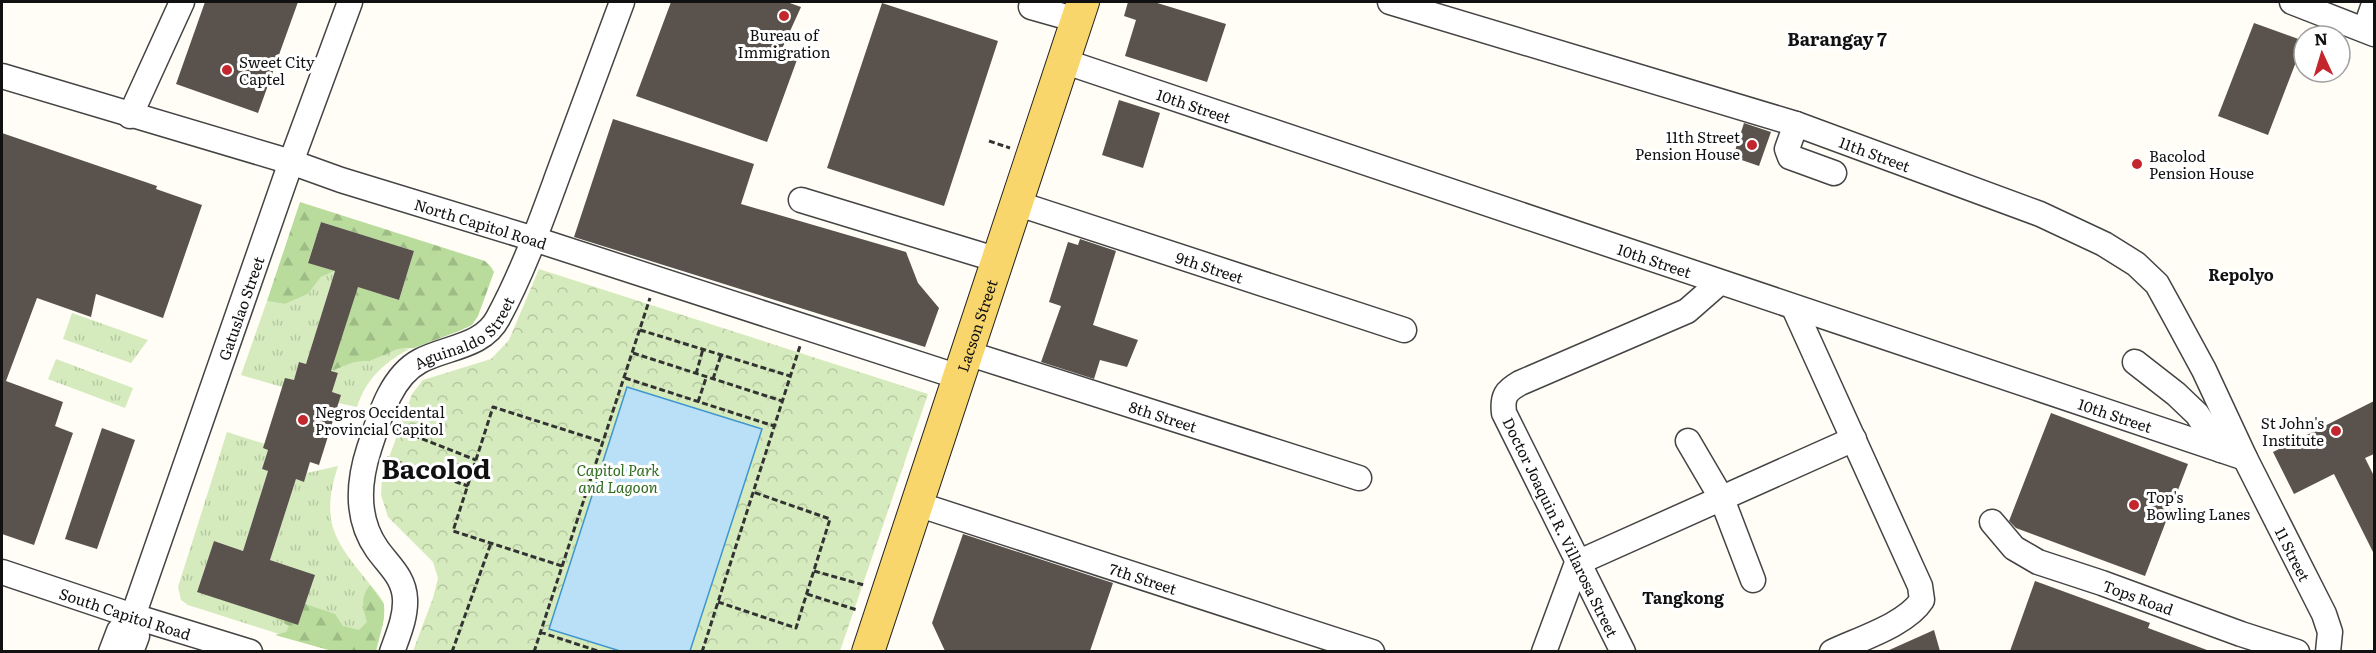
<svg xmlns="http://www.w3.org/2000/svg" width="2376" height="653" viewBox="0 0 2376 653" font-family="Literata,serif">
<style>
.grass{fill:url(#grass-tufts)}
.forest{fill:url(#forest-firs)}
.park{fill:url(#park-crowns)}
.water{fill:#b9e0f7;stroke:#3f96cf;stroke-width:1.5}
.building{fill:#5a524d}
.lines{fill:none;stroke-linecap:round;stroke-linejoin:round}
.minor-casing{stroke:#444;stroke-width:27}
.major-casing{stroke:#222;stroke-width:34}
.path{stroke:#333;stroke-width:3;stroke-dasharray:6 3;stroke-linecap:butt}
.minor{stroke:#fff;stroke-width:24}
.major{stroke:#f9d66b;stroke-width:32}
.poi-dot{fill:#c4262e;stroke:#fff;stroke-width:2}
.labels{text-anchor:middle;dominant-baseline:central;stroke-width:6;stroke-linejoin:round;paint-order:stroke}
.poi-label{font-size:15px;fill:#111;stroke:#fff;text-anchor:start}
.street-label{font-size:15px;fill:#111;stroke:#fff}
.park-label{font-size:15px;font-style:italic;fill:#2f6b1f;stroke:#fff}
.neighbourhood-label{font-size:16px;font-weight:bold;fill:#111;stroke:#fff}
.quarter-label{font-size:18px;font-weight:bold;fill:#111;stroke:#fff}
.town-label{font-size:27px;font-weight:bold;fill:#111;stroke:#fff}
</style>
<defs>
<pattern id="grass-tufts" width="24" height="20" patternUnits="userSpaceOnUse" patternTransform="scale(1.5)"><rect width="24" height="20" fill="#d5ebbd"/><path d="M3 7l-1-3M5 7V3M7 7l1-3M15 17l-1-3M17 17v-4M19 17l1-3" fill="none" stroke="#b6c8a1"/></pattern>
<pattern id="forest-firs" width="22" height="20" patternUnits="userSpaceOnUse" patternTransform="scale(1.5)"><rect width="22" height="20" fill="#b9dc9c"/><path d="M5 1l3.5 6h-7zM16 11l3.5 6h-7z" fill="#9ebc85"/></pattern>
<pattern id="park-crowns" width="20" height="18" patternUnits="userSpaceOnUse" patternTransform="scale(1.5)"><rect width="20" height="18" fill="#d5ebbd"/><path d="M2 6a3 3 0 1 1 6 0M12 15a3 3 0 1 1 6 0" fill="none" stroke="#b6c8a1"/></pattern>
</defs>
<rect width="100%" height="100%" fill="#fffdf5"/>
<path class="grass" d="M335,271L306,364L299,362L294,380L282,387L241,375L267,301L285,304L308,294L321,277Z
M72,313L148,340L131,363L63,339Z
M398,349H409C384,363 366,379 357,407L338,403L332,392L338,374L331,371L355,362L370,361Z
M56,359L133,388L125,408L48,379Z
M227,432L265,444L268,450L262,469L268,471L243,551L214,541L197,591L298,625L314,575L270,560L296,479L304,482L307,473L338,466C320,522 334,540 369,583C374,590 383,598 384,606C386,620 379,638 376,651H332L188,605L181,600L178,587Z"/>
<path class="forest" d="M300,202L485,261L491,267L494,272L478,316L472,325L459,331L414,348L398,349L370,361L355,362L331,371L360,279L368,290L399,300L414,251L321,222L308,262L335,271L321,277L308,294L285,304L267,301Z
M370,585L384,604V618L376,651H332L275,635L286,632L289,626L273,617L298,625L305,604L335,614L343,626L359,630L367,622C363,608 360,597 370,585Z"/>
<path class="park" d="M539,269L928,394L840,651H413L433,598L438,578L433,562L388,517L381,495L382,477L412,394L423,380L491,359L509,340Z"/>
<path class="water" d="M627,387L762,429L690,651H620L549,629Z"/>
<path class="building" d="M205,2H298L258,113L176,84Z
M671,2H787L801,7L781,51L798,57L767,142L636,96Z
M1128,2H1154L1226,24L1207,82L1125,56L1136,20L1124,16Z
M882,3L998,41L944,206L827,168Z
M2254,23L2304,41L2268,135L2218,116Z
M1119,100L1160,113L1143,168L1102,155Z
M613,119L754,164L741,204L906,252L918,283L939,308L925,347L574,237Z
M1744,123L1771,132L1759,166L1733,157Z
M2,133L157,186L156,189L202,205L163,318L96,294L91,317L37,298L6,381L63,402L55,426L73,433L34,545L2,534Z
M321,222L414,251L399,300L358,287L331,371L338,373L332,392L341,395L319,465L310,462L304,482L296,479L270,560L315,575L298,625L197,592L214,541L243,551L268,471L262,469L268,450L263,448L285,378L294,380L299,362L306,364L335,271L308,263Z
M1080,239L1116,251L1093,325L1138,340L1127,367L1100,360L1094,379L1041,362L1061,306L1049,302L1068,242L1078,245Z
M2374,401V454L2365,458L2374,476V554L2334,474L2294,494L2273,452Z
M2051,413L2188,464L2145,576L2016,528L2009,521Z
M102,428L135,440L97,549L65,539Z
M963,534L1113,583L1090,651H945L932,623Z
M2035,581L2150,623L2148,628L2207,650V651H2010Z
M1934,630L1940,651H1887Z"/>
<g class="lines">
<defs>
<g id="minor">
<path id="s1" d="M1390,2L1796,124L2040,214L2104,244L2136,264L2157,284L2173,313L2204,370L2245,458L2324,614L2330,632L2328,652"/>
<path d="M2292,2L2374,34"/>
<path d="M1031,7L1077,20"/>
<path d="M2365,30L2374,4"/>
<path id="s2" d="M1063,61L2245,458"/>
<path id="s3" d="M2,76L291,162L341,180L534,239L959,377"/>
<path d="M130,116L182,2"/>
<path d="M1796,124L1787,149L1790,157L1834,173"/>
<path d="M801,200L998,260"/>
<path id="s4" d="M1016,203L1404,330"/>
<path d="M1794,308L1920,586L1922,600C1906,625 1859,639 1832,652"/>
<path id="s5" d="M967,353L1359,478"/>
<path d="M2135,362L2176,394L2197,414L2221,450"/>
<path d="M1688,441L1722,499L1753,580"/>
<path id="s6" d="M917,504L1372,652"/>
<path id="s7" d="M1992,522L2014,548L2038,562L2102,583L2241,634L2297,652"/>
<path id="s8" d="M2,572L133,616L250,652"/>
<path id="s9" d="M111,652L119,631L133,616L291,162L350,2"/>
<path d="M131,652L137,636L133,616"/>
<path id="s10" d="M392,652C398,635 406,617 405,599C404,577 389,566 377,549C356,519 358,483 369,449C379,419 390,377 420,361C446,347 483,347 498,318C523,272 541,221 559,172C580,115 601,58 622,2"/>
<path d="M1544,652L1577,563L1854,439"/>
<path d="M1623,652L1504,413C1502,396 1506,391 1520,383L1687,311L1719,283"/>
</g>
<g id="major">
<path id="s11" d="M868,652L1083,2"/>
</g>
</defs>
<use href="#minor" class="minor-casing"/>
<use href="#major" class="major-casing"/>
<path class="path" d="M989,141L1010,148
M640,330L790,376
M633,353L782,401
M696,374L703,349
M625,378L774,426
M713,379L721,355
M698,402L706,378
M397,429L476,460
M387,458L468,486
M562,566L453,531L493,407L603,442
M814,571L864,585
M807,594L857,610
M718,602L796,628L830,519L753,492
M540,632L601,652
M452,652L491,543
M534,652L650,298
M702,652L800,346"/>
<use href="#minor" class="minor"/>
<use href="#major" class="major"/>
</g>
<g class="poi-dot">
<circle cx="784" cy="16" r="6"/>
<circle cx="227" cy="70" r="6"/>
<circle cx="1752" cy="145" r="6"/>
<circle cx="2137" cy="164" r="6"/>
<circle cx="303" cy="420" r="6"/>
<circle cx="2336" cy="431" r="6"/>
<circle cx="2134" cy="505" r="6"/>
</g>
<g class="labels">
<g class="poi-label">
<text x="784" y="34" text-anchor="middle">Bureau of<tspan x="784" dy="17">Immigration</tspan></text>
<text x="239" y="61">Sweet City<tspan x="239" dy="17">Captel</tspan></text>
<text x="1740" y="136" text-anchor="end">11th Street<tspan x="1740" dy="17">Pension House</tspan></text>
<text x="2149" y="155">Bacolod<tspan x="2149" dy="17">Pension House</tspan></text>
<text x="315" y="411">Negros Occidental<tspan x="315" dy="17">Provincial Capitol</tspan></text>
<text x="2324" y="422" text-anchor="end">St John's<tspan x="2324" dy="17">Institute</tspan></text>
<text x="2146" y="496">Top's<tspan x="2146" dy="17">Bowling Lanes</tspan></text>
</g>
<g class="street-label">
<text stroke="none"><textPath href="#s2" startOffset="138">10th Street</textPath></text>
<text stroke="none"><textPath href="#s1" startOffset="508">11th Street</textPath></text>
<text stroke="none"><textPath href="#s3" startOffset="501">North Capitol Road</textPath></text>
<text stroke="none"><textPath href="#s2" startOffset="624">10th Street</textPath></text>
<text stroke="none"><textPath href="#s4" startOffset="204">9th Street</textPath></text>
<text stroke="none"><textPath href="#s9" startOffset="369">Gatuslao Street</textPath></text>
<text stroke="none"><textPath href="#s11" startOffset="344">Lacson Street</textPath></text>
<text stroke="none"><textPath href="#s10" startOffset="376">Aguinaldo Street</textPath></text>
<text stroke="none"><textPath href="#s5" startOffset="206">8th Street</textPath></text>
<text stroke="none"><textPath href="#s2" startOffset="1110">10th Street</textPath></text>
<text transform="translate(1561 527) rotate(64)">Doctor Joaquin R. Villarosa Street</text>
<text stroke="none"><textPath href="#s1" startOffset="1124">11 Street</textPath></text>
<text stroke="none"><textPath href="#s6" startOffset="238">7th Street</textPath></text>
<text stroke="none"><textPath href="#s7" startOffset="168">Tops Road</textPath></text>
<text stroke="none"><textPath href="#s8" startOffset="130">South Capitol Road</textPath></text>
</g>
<g class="park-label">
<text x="618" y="469">Capitol Park<tspan x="618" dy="17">and Lagoon</tspan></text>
</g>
<g class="neighbourhood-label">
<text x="2241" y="274">Repolyo</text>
<text x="1683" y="597">Tangkong</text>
</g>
<g class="quarter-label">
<text x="1837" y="38">Barangay 7</text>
</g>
<g class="town-label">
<text x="436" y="467">Bacolod</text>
</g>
</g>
<rect width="2376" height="653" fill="none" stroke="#111111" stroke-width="6"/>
<g transform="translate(2322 54) rotate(356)"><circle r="28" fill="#ffffff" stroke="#a0a0a0" stroke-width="1.5"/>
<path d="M0-4.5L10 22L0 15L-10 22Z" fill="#c4262e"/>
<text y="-9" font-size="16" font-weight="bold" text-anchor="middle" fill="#111111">N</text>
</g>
</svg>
